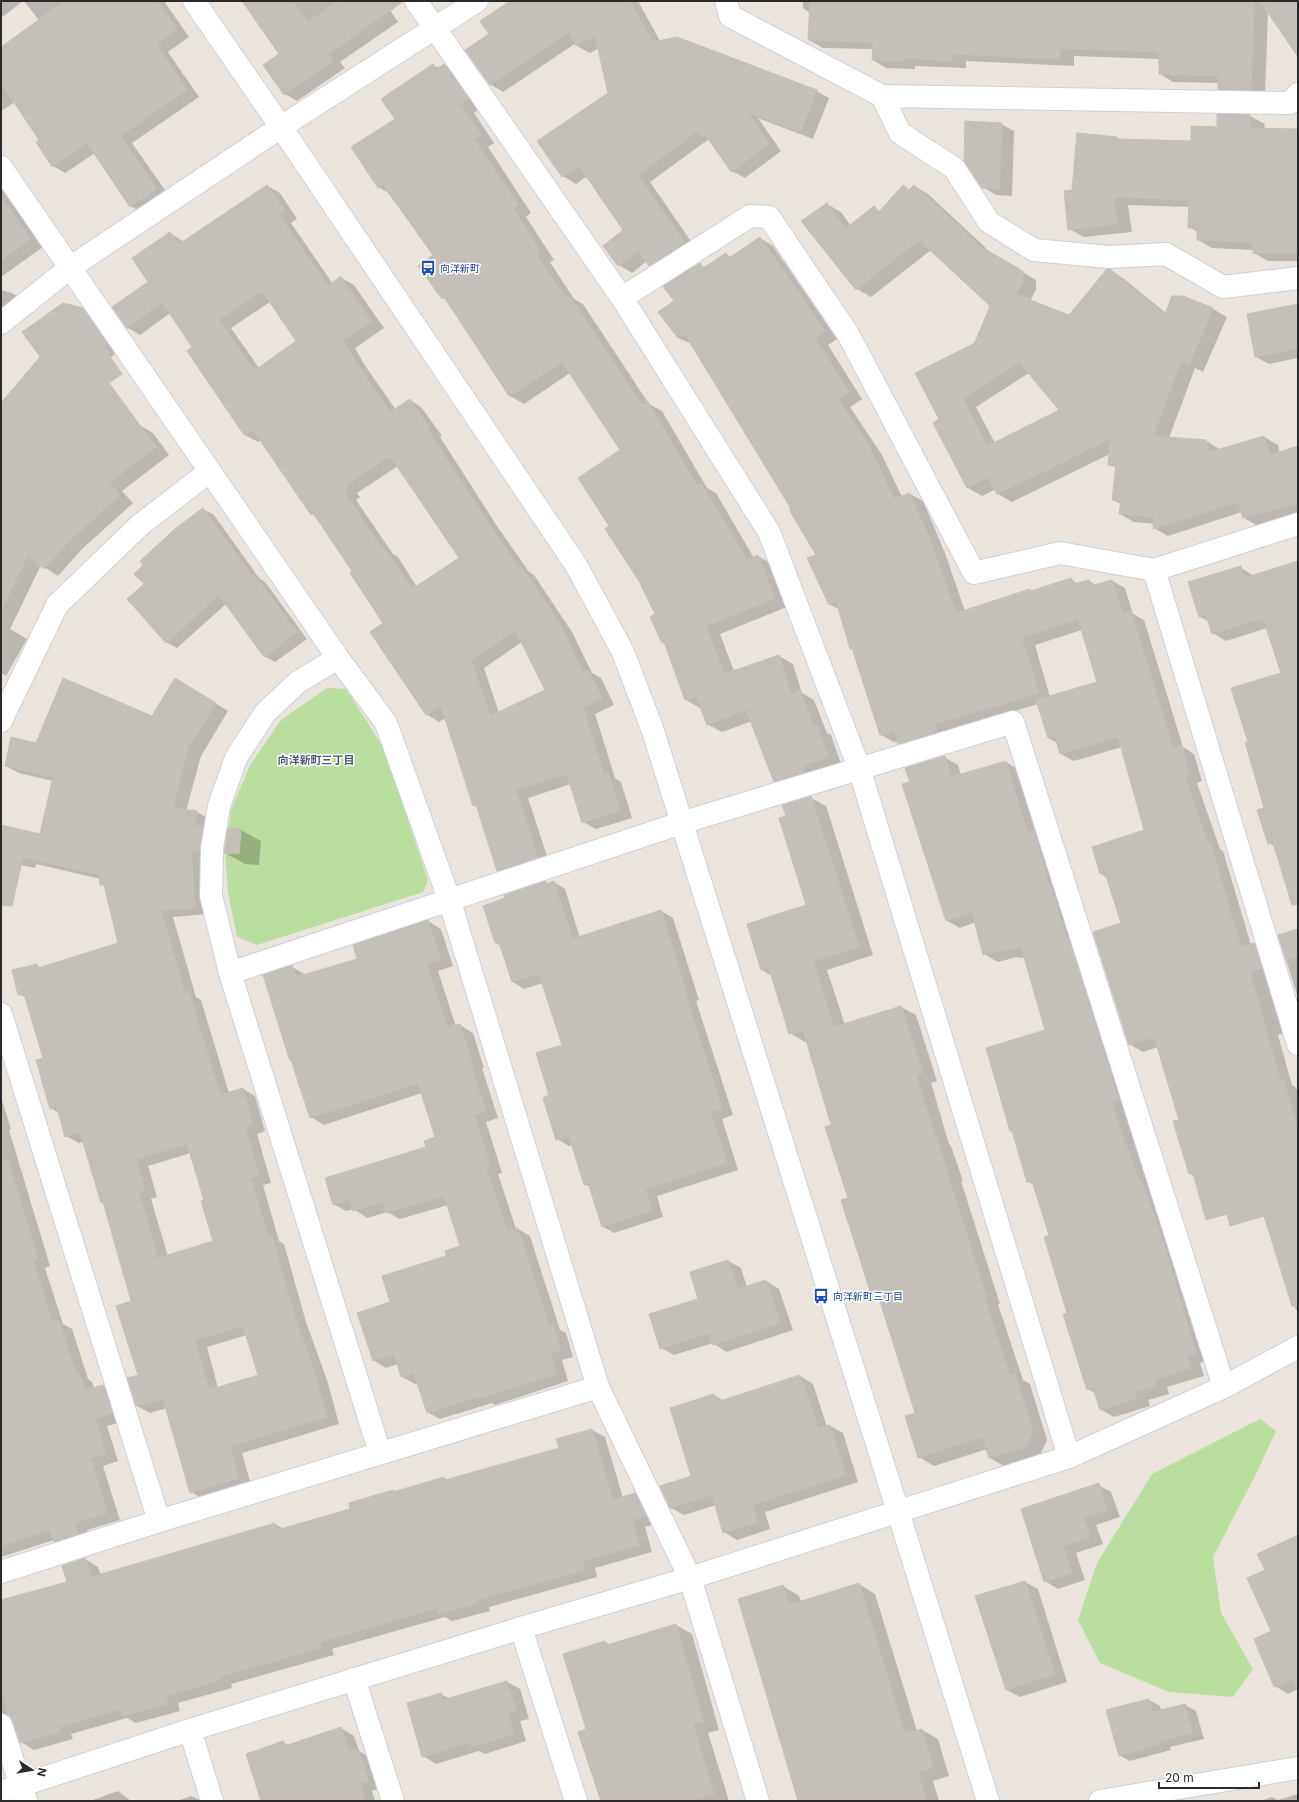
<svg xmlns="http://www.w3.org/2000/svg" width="1299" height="1802" viewBox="0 0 1299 1802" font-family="Inter,'Noto Sans JP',sans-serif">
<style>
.green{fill:#b9de9d}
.shadow{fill:#0003;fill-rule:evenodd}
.building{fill:#c4bfb8;stroke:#c6bfb7;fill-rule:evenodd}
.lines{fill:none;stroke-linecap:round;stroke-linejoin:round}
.street-casing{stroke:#cbd0db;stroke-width:24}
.secondary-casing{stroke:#cbd0db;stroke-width:24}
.street{stroke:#fff;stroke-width:22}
.secondary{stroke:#fff;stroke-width:22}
.labels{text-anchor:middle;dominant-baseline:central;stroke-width:3;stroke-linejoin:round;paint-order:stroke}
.transit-label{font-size:10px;fill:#164399;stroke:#fff;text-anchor:start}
.neighbourhood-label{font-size:11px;font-weight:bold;fill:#4d5978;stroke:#fff}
</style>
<rect width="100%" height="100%" fill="#ebe4dd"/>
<path class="green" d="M327,688L346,689L385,750L428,881L423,892L257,945L237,937L228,892L225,854L231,810L250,765L281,720Z
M1260,1419L1276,1431L1258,1470L1213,1557L1221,1613L1253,1669L1233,1697L1169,1692L1100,1663L1078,1620L1097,1563L1152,1474Z"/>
<path class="shadow" d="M1,1H23L1,18Z
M24,1H164L189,37L168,52L199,97L132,143L169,196L144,214L131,206L95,153L65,173L53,166L41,140L15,102L1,111V62L45,28Z
M244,1H384L398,22L340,62L345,68L297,101L285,94L280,54Z
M512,1H638L660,41L816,91L829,98L813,139L758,118L781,151L745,178L732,171L709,139L650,182L697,250L662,273L649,265L647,261L632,273L619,265L624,231L587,176L576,184L563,176L538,142L609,94L599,48L590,53L577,46L576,43L503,92L490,84V34Z
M803,1H1298V44L1268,11L1265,97H1233L1219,89V83L1173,82L1160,74V59L1074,56V66L966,61V68L915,66V69L886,68L873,60V49L823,48L809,40L810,13L803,8Z
M433,65L439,68L444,65L459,73L482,107L474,113L494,143L488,147L531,213L526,217L554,260L550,262L574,299L583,304L649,404L662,411L707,488L716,493L754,558L758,556L772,564L789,606L720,634L734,671L779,656L793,664L802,693L814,700L827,733L831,735L841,764L789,789L774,781L752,721L722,732L707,724L701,707L700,708L686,700L666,644L663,642L657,615L611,526L622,450L570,373L524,404L510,396L447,300L443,298L434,256L390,194L379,187L396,119Z
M1250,116L1265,124L1264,129L1298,130V261H1268L1254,253V250L1212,248L1198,240V232L1189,227L1190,207L1128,205L1132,232L1084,237L1069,229L1073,191L1117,138L1122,141L1192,142L1218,128Z
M1001,124L1014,131L1012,196L996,195L983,187Z
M1,179L5,185L1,188L43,247L1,277Z
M267,186L280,193L297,219L291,223L333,284L342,278L354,285L384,328L355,348L364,364L396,410L410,400L422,408L442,436L440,437L497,526L529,572L534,575L572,632L592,673L601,678L614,705L595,714L615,778L621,782L632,818L596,829L583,822L571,784L528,798L550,865L510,878L497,870L478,807L474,805L446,718L439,722L426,714L385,623L354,572L317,518L312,514L261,440L258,442L245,435L188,351L193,347L170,313L140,335L128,328L114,307L149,282L170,233L184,242ZM270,302L297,342L259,368L231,328ZM398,466L460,558L417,587L398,557L393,554L356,500L360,497L357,493ZM522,642L546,691L499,713L484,668Z
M903,186L910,190L914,186L928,194L987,249H983L1036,280V290L1030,301L1069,317L1110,270L1124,279L1166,313L1183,297L1213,309L1227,317L1203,372L1195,368L1169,438L1206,441L1221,450L1264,437L1278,445L1280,453L1298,447V514L1258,526L1244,518L1242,512L1168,536L1154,528L1155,524L1134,522L1120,514L1121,504L1113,500L1116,468L1110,464V454L1012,502L998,494L996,489L982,496L968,488L934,423L940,420L991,305L931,250L871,297L857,289L827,204L841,212L851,226L874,208L881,212ZM1029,373L1061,411L995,443L976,407Z
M760,238L773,246L837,339L828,345L862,399L850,407L882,455L902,497L910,494L923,501L945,553L965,611L1030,590L1033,591L1071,579L1078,584L1089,581L1097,586L1112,581L1125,588L1133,614L1144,620L1183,747L1194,754L1202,781L1197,783L1220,849L1223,851L1251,945L1254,944L1267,952L1291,1031L1278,1035L1292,1085L1296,1088L1298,1093V1174L1195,1177L1189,1173L1180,1120L1158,1047L1143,1052L1129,1044L1122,924L1108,878L1101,874L1146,831L1122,747L1074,761L1061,754L1058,743L1048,738L1038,704L947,731L912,751L899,743V741L894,742L881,735L853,649L851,648L840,610L829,604L818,555L791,506L692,344L678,338L675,301L700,264L705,268L726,254L731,258ZM1082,630L1099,682L1050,697L1035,645Z
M1,290L12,293L24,300L1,317Z
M60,304L82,309L96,317L119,351L101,365L88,358Z
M1298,307V358L1269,364L1256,357Z
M1,404L139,425L153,433L169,455L122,491L133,503L81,550L58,576L41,565L10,629L27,639L6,676L1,673Z
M203,509L214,515L259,578L265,582L307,639L275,662L264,656L226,604L177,648L166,642L145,585Z
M1298,562V896L1275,847L1269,843L1265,809L1249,742L1282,673L1267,628L1226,641L1213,633L1210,622L1200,617L1240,567L1254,576Z
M188,687L228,711L201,756L186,811L197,812L209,819L207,914L173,917L196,997L201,1000L229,1093L243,1089L255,1096L265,1131L257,1134L271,1183L263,1185L279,1241L284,1244L306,1322L328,1383L339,1424L242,1453L251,1485L203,1499L191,1492L167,1408L150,1413L137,1406L129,1378L139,1375L133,1301L105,1204L102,1202L84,1142L79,1143L66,1136L60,1114L51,1108L44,1059L26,998L19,994L37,965L41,968L119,943L105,887L101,884V879L36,864L35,868L1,861V826L41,835L53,781L19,773L6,766L36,744L153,717ZM191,1153L205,1200L214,1242L168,1256L151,1199L157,1197L148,1166ZM247,1335L259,1376L218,1388L207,1347Z
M944,757L958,765L961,775L1006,762L1019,770L1209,1360L1200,1363L1204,1376L1167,1387L1169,1394L1148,1400L1150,1406L1114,1417L1100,1409L1096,1394L1088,1389L1050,1236L1034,1185L1028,1182L1013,1132L1011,1131L1047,1030L1025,957L1021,958L1017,957L998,962L984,954L976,922L960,928L946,920L911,783Z
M811,798L826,806L873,955L827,970L845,1025L901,1007L916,1015L937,1081L931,1083L949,1144L951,1146L963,1181H961L1000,1304H998L1023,1380L1030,1384L1047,1440L1040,1455L1004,1466L990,1458L987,1449L934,1466L919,1457L916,1413L881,1301L873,1296L832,1126L807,1041L805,1042L790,1033L772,976L762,970L807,906L787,817Z
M229,829L241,830L261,841L259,865L245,864L225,853Z
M545,882L548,884L554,882L565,889L580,938L661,911L673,918L699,1000L696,1001L733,1115L722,1119L738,1170L657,1196L663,1217L614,1233L602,1226L590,1187L585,1184L572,1145L569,1146L557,1139L551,1096L563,1045L543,983L524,989L513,982L501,946L496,943Z
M428,921L441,929L453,966L438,971L456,1027L460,1025L473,1033L484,1068H482L498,1118L486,1122L502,1173L498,1174L516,1229H518L530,1236L560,1330L566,1333L573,1357L562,1360L568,1381L495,1405L492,1403L440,1419L427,1412L418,1383L415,1384L402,1377L398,1364L386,1368L373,1360L391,1302L461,1247L448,1205L400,1219L387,1212L367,1218L354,1209L346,1211L333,1204L427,1147L436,1138L422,1093L324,1125L311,1117L293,1062L290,1060L292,967L306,975L358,960Z
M1298,930V998L1279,936Z
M1,1097L11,1129L9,1130L50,1266L45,1268L63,1324L72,1329L88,1379L92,1382L94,1388L103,1386L116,1393L125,1421L107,1426L118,1461L103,1466L120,1520L87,1530L91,1541L68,1549L54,1540L1,1557Z
M1298,1213V1311L1296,1310L1267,1223Z
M728,1261L741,1268L747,1287L766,1281L779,1289L793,1330L726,1352L713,1343L674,1355L661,1348Z
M800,1376L813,1384L827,1427L830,1426L843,1433L858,1482L765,1512L770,1529L737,1540L724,1532L716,1505L684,1515L671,1508L693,1476L714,1395L724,1401Z
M592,1430L605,1437L623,1498L635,1494L648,1502L659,1523L645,1527L652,1552L595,1568L597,1577L489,1607L490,1611L452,1621L445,1617L332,1649L334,1655L231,1684L232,1688L178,1703L180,1711L136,1723L127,1718L71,1734L73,1739L34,1750L21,1742L12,1720L4,1724L1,1734V1601L68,1583L85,1559L98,1567L101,1575L275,1524L284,1529L351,1509L392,1491L394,1492L444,1478L448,1480L560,1449L558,1440Z
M1098,1485L1111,1492L1120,1517L1096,1525L1103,1544L1076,1553L1085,1580L1058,1589L1045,1581L1022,1509Z
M1298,1536V1689L1288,1694L1275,1686L1273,1632L1266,1570Z
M1025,1582L1038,1589L1067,1682L1020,1697L1007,1690Z
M859,1584L875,1594L917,1731L922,1730L938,1739L949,1776L933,1781L939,1801H799L783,1586L799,1596L801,1602Z
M676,1625L692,1634L719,1730L708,1733L729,1801H607L588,1730L605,1642L610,1645Z
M507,1682L520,1689L529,1719L520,1721L526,1741L485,1754L479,1751L436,1764L423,1756L441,1694L450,1699Z
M1149,1700L1160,1706L1161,1711L1185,1705L1196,1711L1204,1739L1170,1747L1171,1750L1130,1761L1119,1755Z
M341,1728L354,1736L359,1751L371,1758L381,1788L372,1791L375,1801H262L283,1742L289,1746Z
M118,1791L131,1801H90Z
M1298,1794V1801H1260L1272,1797L1278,1800Z
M192,1796L201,1801H176Z"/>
<path class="building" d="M65,1H157L177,30L156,44L187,90L120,136L157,189L130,207L87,143L52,167L36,142L39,140L1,83V47Z
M242,1H293L308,22L338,1H404L328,54L333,61L284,95L263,65L279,54Z
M510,1H630L653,42L677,37L817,90L800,132L747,112L769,144L731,172L705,134L702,136L698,131L638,175L685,243L649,266L638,251L618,266L603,246L623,230L579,166L562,177L537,141L608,93L595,36L576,46L569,32L490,85L465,50L489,34L480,21Z
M810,1H1254L1251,90L1218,89V76L1159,74V52L1060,48V59L952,54V61L902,58V62L872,60L873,42L808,40Z
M1260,1H1298V57Z
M433,64L436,69L444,64L469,99L461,104L481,135L474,139L518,205L513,208L540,251L536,254L565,297L569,295L642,405L648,402L697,486L701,483L747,560L758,555L775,598L706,626L724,674L779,655L791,694L800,690L814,727L817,726L828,756L802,766L804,773L774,782L746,710L707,725L696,696L685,700L664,642L662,643L650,617L655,614L639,581L605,529L609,526L578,478L620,450L562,362L509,396L444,297L442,299L418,266L433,255L383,185L378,188L351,147L395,119L381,99Z
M1217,114L1250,115V128L1298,129V253H1253V242L1197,240V228H1188L1189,200L1114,197L1117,224L1068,230L1064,191L1072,190L1077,133L1117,137V139L1191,141V126L1217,127Z
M965,121L1002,123L999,189L982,188L964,161Z
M267,185L285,211L279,215L328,286L341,276L371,321L343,340L351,355L390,412L410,399L430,429L428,430L485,518L519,568L521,566L560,624L583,672L588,670L602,698L583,707L604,775L608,773L620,811L582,823L567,774L516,790L538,858L497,871L476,805L473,806L441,706L426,715L370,632L383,623L350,573L352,571L313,513L311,515L253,430L244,435L187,351L192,347L162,302L127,328L112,307L148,282L132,258L170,232L179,244ZM262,291L296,341L254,371L219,320ZM390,456L459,558L412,589L385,549L383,550L344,492L348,490L345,486ZM515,630L545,690L490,716L471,660Z
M903,185L909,190L914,185L975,241H971L1023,271V282L1015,294L1069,315L1107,269H1110L1165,314L1172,296H1183L1213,308L1189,364L1181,361L1153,436L1206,440L1210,452L1264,436L1270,455L1298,446V503L1243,518L1238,502L1153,529L1154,517L1119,514L1121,501L1112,500L1116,466L1108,465L1110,439L997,494L988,477L967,488L933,423L939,419L915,373L975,343L990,306L919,240L856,290L801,221L827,203L845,229L874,206L879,212ZM1019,362L1059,410L987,446L963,399Z
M1,197L31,239L1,260Z
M760,237L825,331L815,338L849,392L838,399L869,446L894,499L910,493L932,545L956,613L1030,589L1031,591L1071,578L1073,584L1089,580L1091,586L1112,580L1123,614L1131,611L1173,747L1182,745L1189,774L1184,775L1208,843L1210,842L1241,947L1254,943L1262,968L1250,972L1280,1080L1283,1079L1298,1128V1305L1292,1306L1264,1216L1230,1226L1227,1214L1206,1220L1193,1173L1189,1174L1173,1121L1179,1120L1154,1037L1129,1045L1093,932L1121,923L1105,873L1100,874L1092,847L1144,830L1118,737L1060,754L1055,736L1048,738L1036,700L1097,682L1078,619L1022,638L1039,693L935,724L937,732L898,744L895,731L880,735L852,648L850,649L836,601L829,605L807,558L816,555L790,511V507L684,333L678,338L658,312L674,301L663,286L700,263L703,268L726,253L729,258Z
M63,303L83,308L107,343L104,346L109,353L108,354L122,374L109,383L156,447L109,483L120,495L68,542L44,569L28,555L1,611V403L40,357L22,332Z
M1298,304V348L1255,357L1247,314Z
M203,508L252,576L254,574L297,632L264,657L219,595L166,643L127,599L144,584L134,574L143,565L140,561L176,528Z
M1298,561V904L1292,905L1273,843L1268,844L1257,810L1264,808L1245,742H1248L1231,688L1281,673L1263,618L1212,634L1206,615L1199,617L1188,582L1241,566L1244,578Z
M63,678L152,716L175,678L216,703L188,748L173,808L197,811L195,826H203L199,851H191L195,908L161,910L185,993L189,992L220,1095L243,1088L253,1124L245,1126L259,1176L251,1178L268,1237L272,1236L294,1314L315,1375L327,1417L230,1446L239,1478L190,1493L163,1399L136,1406L127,1378L138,1375L116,1306L131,1301L103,1202L101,1203L80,1132L65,1137L57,1107L50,1109L36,1060L43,1058L24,994L18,995L12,970L37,964L38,968L118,943L104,885H100L99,875L23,857L12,906L1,905V825L40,834L53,777L5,766L11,737L36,743ZM187,1144L204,1200L201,1201L213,1241L158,1258L139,1192L145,1190L136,1159ZM243,1326L258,1375L209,1390L195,1340Z
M945,756L951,777L1006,761L1027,832L1034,830L1050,888L1051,887L1067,939H1069L1118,1099L1111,1101L1138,1180L1141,1179L1162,1238L1196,1353L1187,1355L1191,1368L1154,1380L1156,1386L1135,1392L1137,1398L1100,1410L1093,1388L1087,1390L1063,1314L1067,1313L1044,1237L1049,1235L1032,1181L1027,1182L1012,1131H1010L986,1048L1045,1030L1021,947L1006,951L1005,949L983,955L972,912L946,921L902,784L910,782L905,768Z
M811,796L859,947L813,961L834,1027L901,1006L923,1073L916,1075L935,1136H936L948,1173H947L986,1295L984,1296L1010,1376L1015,1374L1033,1431L1025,1447L989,1458L982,1437L918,1458L905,1416L915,1413L878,1295L872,1297L841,1200L848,1198L825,1127L831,1125L803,1030L789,1034L769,968L761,970L747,924L806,905L779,818L786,816L782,805Z
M228,828L241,829L239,854L224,853Z
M545,881L546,884L554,881L572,939L661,910L687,994H685L722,1108L710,1112L727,1163L645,1189L652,1210L602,1227L588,1183L584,1185L569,1136L556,1140L543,1098L549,1095L536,1053L562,1045L539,974L512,982L499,942L495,943L483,906L505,898L504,895Z
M428,920L441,959L426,964L447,1028L460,1024L472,1060L470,1061L486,1111L474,1115L490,1165L486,1167L507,1231L518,1228L549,1326L553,1325L561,1350L550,1353L556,1374L481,1398V1396L427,1413L414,1373L401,1377L394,1354L373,1361L357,1313L390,1302L382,1276L446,1256L445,1251L460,1246L444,1196L386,1213L383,1202L353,1211L350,1199L333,1205L325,1178L426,1147L424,1141L435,1137L418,1083L310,1118L291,1060L290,1061L263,975L292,965L296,977L357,959L353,945Z
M1298,929V956L1286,960L1278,935Z
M8,1160L38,1259L33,1260L52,1322L59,1320L76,1374L79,1373L85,1390L103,1385L112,1413L95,1419L106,1454L91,1458L107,1513L75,1523L78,1534L54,1542L50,1530L1,1546V1161Z
M728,1260L738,1289L766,1280L780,1323L713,1345L709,1333L660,1349L649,1314L698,1299L690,1272Z
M800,1375L818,1428L830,1425L846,1475L752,1505L758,1522L723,1533L712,1495L670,1508L660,1486L691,1476L670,1408L714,1394L717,1402Z
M592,1429L613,1500L635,1493L646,1516L632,1520L639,1545L582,1561L585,1570L476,1600L478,1603L438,1614L437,1608L320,1642L321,1648L218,1677L220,1680L166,1696L168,1704L122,1716L120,1709L59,1727L60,1732L20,1743L13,1721L8,1715L1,1690V1600L67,1582L62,1566L85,1558L91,1577L275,1523L277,1530L350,1509L349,1503L393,1490V1492L444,1477L445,1480L559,1448L556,1439Z
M1099,1483L1107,1510L1084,1518L1090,1537L1063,1546L1072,1573L1044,1582L1021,1509Z
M1298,1535V1689L1293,1679L1274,1687L1254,1639L1271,1631L1247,1578L1265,1570L1257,1554Z
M1025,1581L1055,1674L1006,1690L975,1596Z
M859,1583L905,1734L922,1729L933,1767L918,1772L926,1801H798L738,1599L783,1585L789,1605Z
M676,1624L703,1721L693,1724L714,1794L692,1801H601L578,1732L586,1729L563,1654L605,1641L607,1645Z
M507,1681L516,1711L508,1714L514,1734L471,1747L470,1742L422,1757L407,1703L441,1693L443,1700Z
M1149,1699L1152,1712L1185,1704L1193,1733L1160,1741V1744L1119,1756L1106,1710Z
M341,1727L349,1752L358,1749L369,1781L360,1784L365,1801H261L246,1754L283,1741L285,1746Z"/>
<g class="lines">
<defs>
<path id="street" d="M194,1L281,127
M416,1L622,298L769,532L859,768L1069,1457
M726,1L730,16L882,96L1290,103L1298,94
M882,96L900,133L954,168L989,222L1034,250L1109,257L1166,254L1223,287L1298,278
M1,167L338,658L386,723L449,899L598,1387L690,1578L758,1801
M622,298L750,216L769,217L848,334L974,573L1060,553L1154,570L1298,524
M1,323L71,267L281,127L477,1
M1154,570L1298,1044
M338,658L298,682L265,713L236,758L219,806L212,848L211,896L230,973L380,1453
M1,721L57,605L140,525L210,471
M230,973L681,823L1013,722L1224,1387
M1,1014L159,1521
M1,1572L159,1521L598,1387
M521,1628L576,1801
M354,1679L393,1801
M1,1725L26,1801
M190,1730L212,1801
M1,1792L190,1730L521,1628L690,1578L1069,1457L1224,1387L1298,1347
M1100,1801L1298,1768"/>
<path id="secondary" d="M281,127L576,565L623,652L653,731L886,1473L988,1801"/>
</defs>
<use href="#street" class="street-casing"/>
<use href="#secondary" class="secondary-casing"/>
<use href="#street" class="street"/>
<use href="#secondary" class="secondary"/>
</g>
<defs>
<symbol id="bus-bare" viewBox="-9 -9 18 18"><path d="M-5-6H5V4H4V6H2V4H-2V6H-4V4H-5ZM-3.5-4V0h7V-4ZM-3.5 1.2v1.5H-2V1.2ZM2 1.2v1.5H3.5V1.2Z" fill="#1a4fb4" stroke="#fff" stroke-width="2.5" paint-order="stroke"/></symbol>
</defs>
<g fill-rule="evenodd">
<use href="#bus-bare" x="417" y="257" width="22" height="22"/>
<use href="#bus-bare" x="810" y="1285" width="22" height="22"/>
</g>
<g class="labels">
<g class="transit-label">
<text x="440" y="268">向洋新町</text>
<text x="833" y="1296">向洋新町三丁目</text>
</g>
<g class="neighbourhood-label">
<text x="316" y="760">向洋新町三丁目</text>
</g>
</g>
<rect width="1299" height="1802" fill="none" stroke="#2a2a2a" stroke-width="4"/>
<g transform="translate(32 1770) rotate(102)" stroke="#ffffff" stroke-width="3" paint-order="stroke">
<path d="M0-3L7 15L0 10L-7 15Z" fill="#2a2a2a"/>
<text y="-6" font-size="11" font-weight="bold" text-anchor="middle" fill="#2a2a2a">N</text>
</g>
<path d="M1159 1782v6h100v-6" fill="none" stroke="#2a2a2a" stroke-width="2"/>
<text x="1165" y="1782" font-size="12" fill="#2a2a2a" stroke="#ffffff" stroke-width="3" paint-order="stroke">20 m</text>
</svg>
